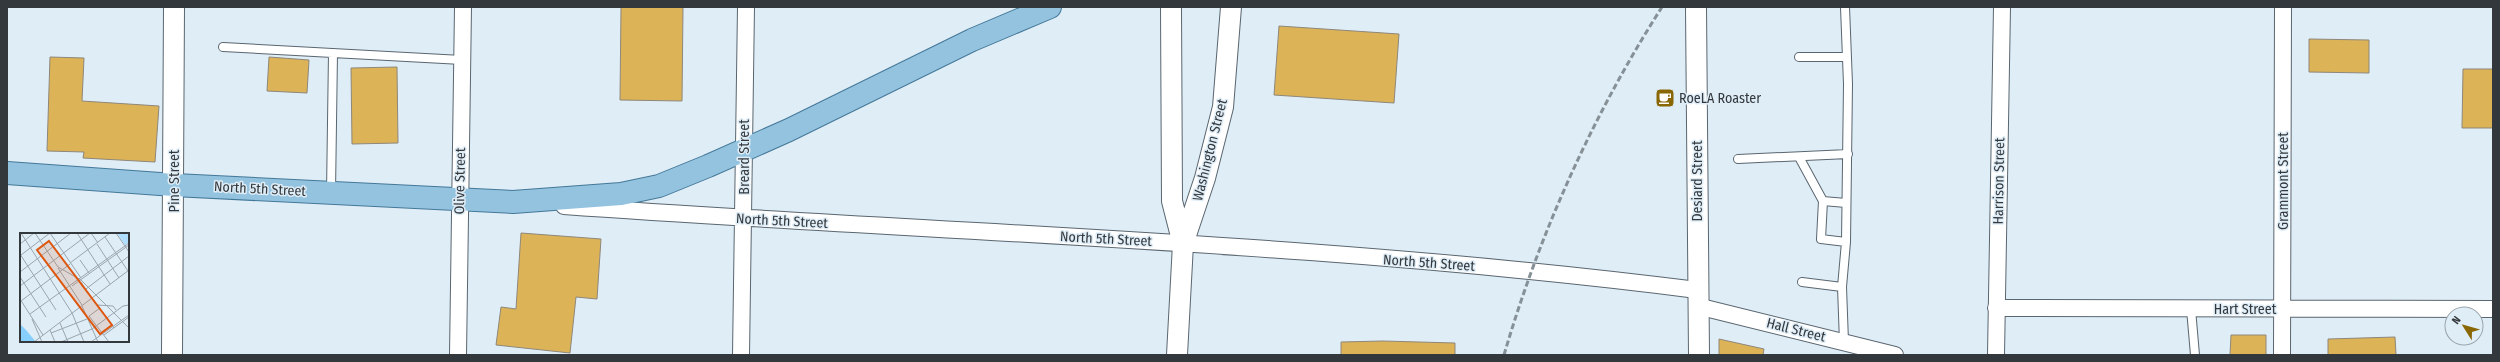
<svg xmlns="http://www.w3.org/2000/svg" width="2500" height="362" viewBox="0 0 2500 362" font-family="'Fira Sans Condensed',sans-serif">
<style>
.building{fill:#dcb356;stroke:#8e877b}
.lines{fill:none;stroke-linecap:round;stroke-linejoin:round}
.service-casing{stroke:#5a666f;stroke-width:10}
.minor-casing{stroke:#5a666f;stroke-width:18}
.tertiary-casing{stroke:#5a666f;stroke-width:22}
.primary-casing{stroke:#447898;stroke-width:24}
.service{stroke:#fff;stroke-width:8}
.minor{stroke:#fff;stroke-width:16}
.tertiary{stroke:#fff;stroke-width:20}
.primary{stroke:#94c3df;stroke-width:22}
.rail{stroke:#869097;stroke-width:3;stroke-dasharray:6 3;stroke-linecap:butt}
.labels{text-anchor:middle;dominant-baseline:central;stroke-width:3;stroke-linejoin:round;paint-order:stroke}
.poi-label{font-size:14px;fill:#33383c;stroke:#dfedf7;text-anchor:start}
.street-label{font-size:14px;fill:#33383c;stroke:#dfedf7}
.inset-road{fill:none;stroke:#9aa5ac;stroke-width:1}
.view{fill:#df570e;fill-opacity:0.15;stroke:#df570e;stroke-width:2}
.inset-edge{fill:none;stroke:#33383c;stroke-width:2}
</style>
<rect width="100%" height="100%" fill="#dfedf7"/>
<path class="building" d="M621,7H683L682,101L620,100Z
M1279,26L1399,34L1394,103L1274,95Z
M2309,39L2369,40V73L2309,72Z
M50,57L84,58L82,101L159,106L155,162L83,158L84,152L47,151Z
M269,57L309,60L307,93L267,91Z
M397,67L398,143L352,144L351,68Z
M2463,69H2493V128H2462Z
M521,233L601,239L597,299L576,297L570,353L496,345L501,307L516,309Z
M2231,335H2266V355H2230Z
M2395,337L2396,355H2328V339Z
M1719,339L1764,349L1763,355H1719Z
M1383,341L1455,343V355H1341V342Z"/>
<g class="lines">
<defs>
<path id="service" d="M1845,7L1848,84L1846,242L1821,239L1823,201L1846,203
M223,47L462,60
M1799,57H1847
M1799,157L1823,201
M1738,159L1848,154
M331,192L333,53
M1802,282L1842,287
M2191,309L2195,355
M1844,342L1842,287L1846,242"/>
<path id="minor" d="M564,206C942,233 1322,242 1697,290
M1697,306L1895,355
M1996,308L2493,309
M458,355L463,7
M741,355L746,7
M1996,355L2002,7
M2282,355L2283,7"/>
<path id="tertiary" d="M1171,7L1172,201L1183,244
M1696,7L1699,355
M172,355L174,7
M1177,355L1183,244L1205,178L1223,107L1231,7"/>
<path id="primary" d="M7,173L174,185L513,202L621,194L659,186L708,166L789,130L972,40L1050,7"/>
</defs>
<use href="#service" class="service-casing"/>
<use href="#minor" class="minor-casing"/>
<use href="#tertiary" class="tertiary-casing"/>
<use href="#primary" class="primary-casing"/>
<use href="#service" class="service"/>
<use href="#minor" class="minor"/>
<use href="#tertiary" class="tertiary"/>
<use href="#primary" class="primary"/>
<path class="rail" d="M1504,355C1540,232 1593,115 1662,7"/>
</g>
<defs>
<symbol id="cafe-square" viewBox="-11 -11 22 22"><rect x="-9" y="-9" width="18" height="18" rx="4" fill="#896704" stroke="#dfedf7"/><path d="M-5.5-4.5H6V0H3Q3 3.5 0 3.5H-2.5Q-5.5 3.5-5.5 0ZM3-3.2v2h1.7v-2ZM-6 4.5H4V6H-6Z" fill="#fff"/></symbol>
</defs>
<g fill-rule="evenodd">
<use href="#cafe-square" x="1654" y="87" width="22" height="22"/>
</g>
<g class="labels">
<g class="poi-label">
<text x="1679" y="98">RoeLA Roaster</text>
</g>
<g class="street-label">
<text transform="translate(1210 150) rotate(-76)">Washington Street</text>
<text transform="translate(744 157) rotate(-90)">Breard Street</text>
<text transform="translate(174 181) rotate(-90)">Pine Street</text>
<text transform="translate(460 181) rotate(-89)">Olive Street</text>
<text transform="translate(1697 181) rotate(-90)">Desiard Street</text>
<text transform="translate(1999 181) rotate(-89)">Harrison Street</text>
<text transform="translate(2283 181) rotate(-90)">Grammont Street</text>
<text transform="translate(260 189) rotate(3)">North 5th Street</text>
<text transform="translate(782 221) rotate(3)">North 5th Street</text>
<text transform="translate(1106 239) rotate(3)">North 5th Street</text>
<text transform="translate(1429 263) rotate(4)">North 5th Street</text>
<text x="2245" y="309">Hart Street</text>
<text transform="translate(1796 330) rotate(14)">Hall Street</text>
</g>
</g>
<g transform="translate(20 233)">
<rect width="109" height="109" fill="#dfedf7"/>
<path d="M97,0H109V9L105,12Z" fill="#aeddfd"/>
<path d="M0,91L6,97L16,109H0Z" fill="#87cffd"/>
<path class="inset-road" d="M1,0L52,80L64,109M15,0L38,34L61,47L109,95M30,0L61,45M57,0L90,51M71,0L78,10M96,0L109,19M85,4L108,38M0,11L14,0M77,11L99,45M0,21L36,77M1,22L30,0M60,27L69,40M50,30L90,0M38,35L62,72M0,39L51,0M0,44L26,84M61,49L70,63M0,53L70,0M52,53L109,12M66,56L109,23M72,65L94,95M0,66L23,102M1,68L50,31M77,72L93,73L96,77M62,73L78,109M10,81L109,10M69,83L89,109M69,83L80,75M12,86L22,109M40,90L48,109M30,97L35,109M31,100L67,86M84,102L109,84M14,109L109,37M41,109L72,96L103,73L109,72M71,109L109,82"/>
<path class="view" d="M29,8L92,92L80,101L17,17Z"/>
<rect width="109" height="109" class="inset-edge"/>
</g>
<rect width="2500" height="362" fill="none" stroke="#33383c" stroke-width="16"/>
<g transform="translate(2464 326) rotate(307)"><circle r="19" fill="#dfedf7" stroke="#9aa5ac"/>
<path d="M0-3L7 15L0 10L-7 15Z" fill="#896704"/>
<text y="-6" font-size="11" font-weight="bold" text-anchor="middle" fill="#33383c">N</text>
</g>
</svg>
